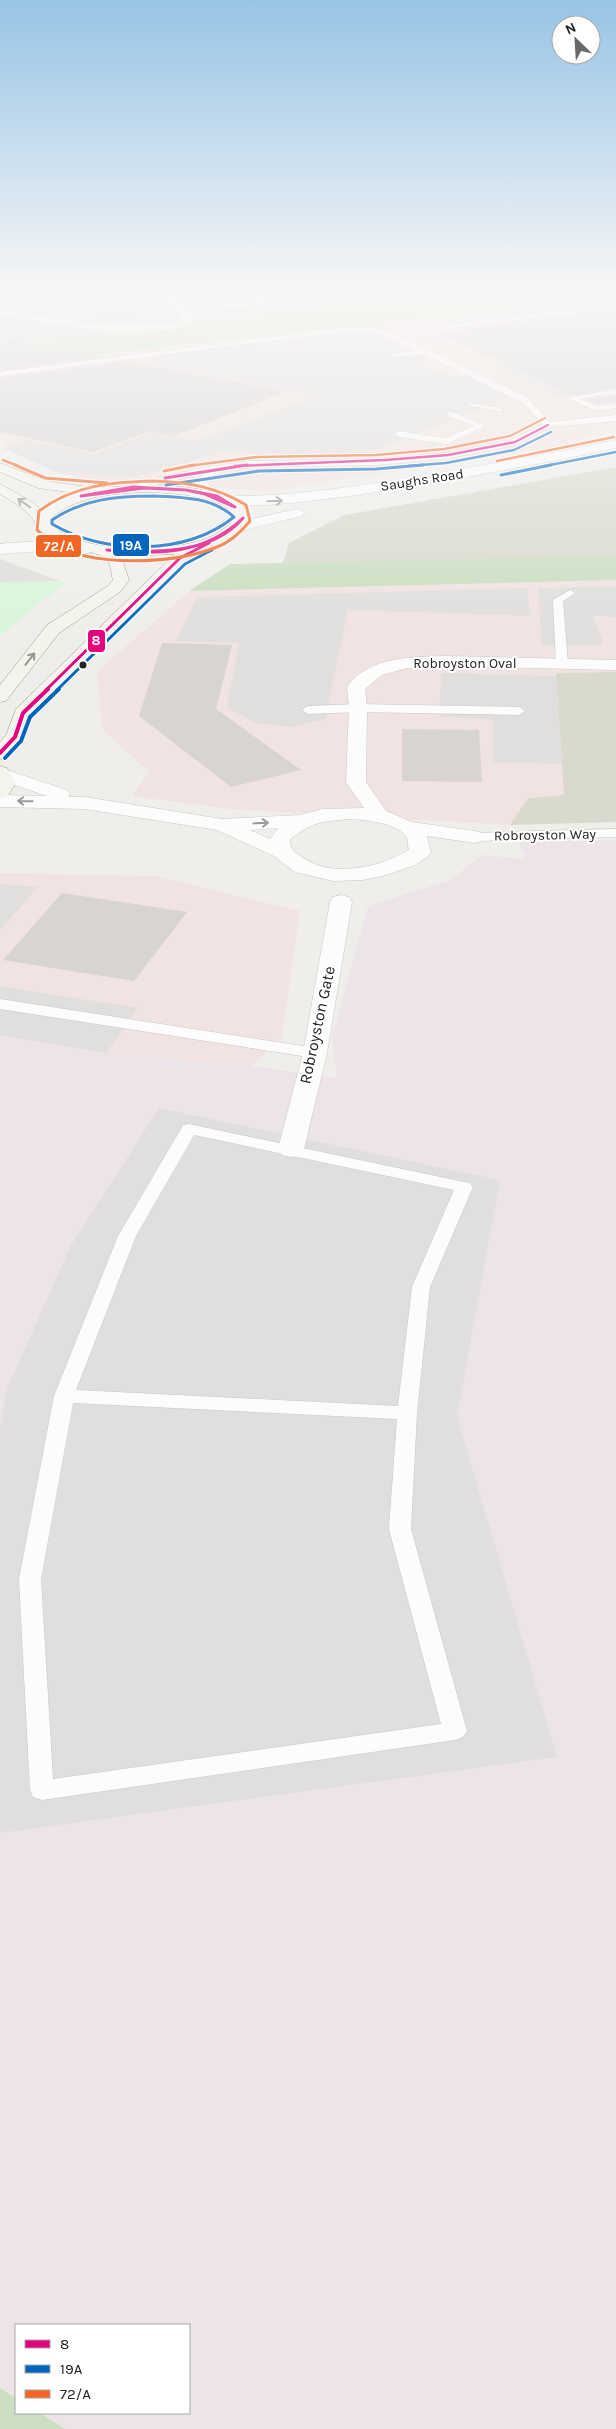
<svg xmlns="http://www.w3.org/2000/svg" width="616" height="2429" viewBox="0 0 616 2429" font-family="Karla,sans-serif">
<style>
.residential{fill:#dfdedc}
.commercial{fill:#f1e3e1}
.industrial{fill:#ede4e9}
.construction{fill:#d9d9cd}
.forest{fill:#cbdec1}
.park{fill:#daf5da}
.parking{fill:#e0dfde}
.building{fill:#d7d4d2}
.lines{fill:none;stroke-linecap:round;stroke-linejoin:round}
.service-casing{stroke:#c9c8c7;stroke-width:1}
.minor-casing{stroke:#c9c8c7;stroke-width:1}
.tertiary-casing{stroke:#c9c8c7;stroke-width:1}
.secondary-casing{stroke:#999a82;stroke-width:1}
.service{fill:#fdfcfc;fill-rule:evenodd}
.minor{fill:#fdfcfc;fill-rule:evenodd}
.tertiary{fill:#fdfcfc;fill-rule:evenodd}
.secondary{fill:#f4f4ed;fill-rule:evenodd}
.bus-1-far2-casing{stroke:#fff;stroke-width:4.5}
.bus-1-far1-casing{stroke:#fff;stroke-width:5}
.bus-1-casing{stroke:#fff;stroke-width:6}
.bus-2-far2-casing{stroke:#fff;stroke-width:4.5}
.bus-2-far1-casing{stroke:#fff;stroke-width:5}
.bus-2-casing{stroke:#fff;stroke-width:6}
.bus-3-far1-casing{stroke:#fff;stroke-width:4.5}
.bus-3-casing{stroke:#fff;stroke-width:5}
.bus-1-far2{stroke:#e5007d;stroke-width:2.5}
.bus-1-far1{stroke:#e5007d;stroke-width:3}
.bus-1{stroke:#e5007d;stroke-width:4}
.bus-2-far2{stroke:#0065bd;stroke-width:2.5}
.bus-2-far1{stroke:#0065bd;stroke-width:3}
.bus-2{stroke:#0065bd;stroke-width:4}
.bus-3-far1{stroke:#f26522;stroke-width:2.5}
.bus-3{stroke:#f26522;stroke-width:3}
.oneway{stroke:#9a9a9a}
.oneway2{stroke:#969692}
.bus-dot{fill:#222;stroke:#fff;stroke-width:2}
.labels{text-anchor:middle;dominant-baseline:central;stroke-width:4;stroke-linejoin:round;paint-order:stroke}
.far-street-label{font-size:14px;fill:#222;stroke:#fff}
.street-label{font-size:16px;fill:#222;stroke:#fff}
.line-badge{stroke:#fff;stroke-width:2}
.badge-label{font-size:14px;text-anchor:middle;font-weight:bold;fill:#fff}
</style>
<rect width="100%" height="100%" fill="#f0eeeb"/>
<path class="residential" d="M0,291H504L0,347Z
M0,559L65,583H0Z"/>
<path class="commercial" d="M616,295V432L543,449L264,491L77,478L0,442V366Z
M616,580V672L556,673L564,795L528,798L510,825L229,809L132,796L149,772L102,729L97,672L189,591Z
M0,873L156,876L300,911L282,1038L252,1066L106,1053L0,1035Z"/>
<path class="industrial" d="M616,840V2429H65L40,2413H189V2325H16V2398L0,2388V1035L106,1053L252,1066L337,1078L332,1037L368,906L451,880L481,855L526,859L519,841Z"/>
<path class="construction" d="M616,467V556L282,565L289,543L345,515Z
M616,672V822L510,825L528,798L564,795L556,673Z"/>
<path class="forest" d="M504,291H616V295L0,366V347Z
M616,556V580L189,591L230,564Z
M0,2388L16,2398V2413H40L65,2429H0Z"/>
<path class="park" d="M62,581L65,583L0,635V582Z"/>
<path class="parking" d="M363,333L381,336L431,360L420,363L450,376H467L509,397L363,455L257,454L224,451L137,477L61,474L3,448L24,440L94,454L153,432L197,441L316,396L149,364L156,356L336,334Z
M616,349V389L558,397L492,365Z
M616,586V617L593,616L604,645L542,646L538,588Z
M527,588L531,616L348,610L325,719L291,727L254,723L227,707L239,643L176,641L197,597Z
M441,673L556,676L562,764L493,762V719L439,717Z
M0,884L38,887L0,930Z
M0,986L138,1008L106,1053L0,1035Z
M159,1108L500,1180L457,1416L557,1757L0,1833V1430L7,1389L70,1247Z"/>
<path class="building" d="M127,291H147L148,297L165,304L112,322L70,298Z
M616,311V387L572,395L437,333Z
M14,340L103,357L0,370V345Z
M128,361L231,381L288,391L174,436L151,431L92,452L0,432V378Z
M616,395V402L597,404L587,400Z
M162,643L232,645L216,709L301,770L231,787L139,716Z
M402,729L479,730L482,782L402,781Z
M62,893L187,912L134,981L3,960Z"/>
<g class="lines">
<defs>
<path id="service" d="M616,304V308L443,329L439,327L443,325Z
M340,328H370L389,331L528,398L550,422L616,415V421L550,427L515,445L445,459L376,465L249,467L223,470L207,481L211,489L223,497L218,500L204,493L197,482L199,478L210,472L124,492L119,489L200,468L249,461L376,459L445,453L509,441L543,424L522,402L425,355L390,357L389,355L393,353L417,351L384,335L370,332H340L0,376V372Z
M616,389V393L580,399L597,406L616,404V408L596,411L567,398Z
M469,403L500,408L504,410L500,412L468,405Z
M450,411L486,426L447,444L399,437L395,434L399,431L446,438L474,426L447,416L446,414Z
M570,590L575,593L563,601L568,664L562,667L556,664L553,600Z
M358,704L519,707L525,711L519,715L358,712L308,714L302,710L308,706Z
M616,829V837L475,841L468,837L475,833Z
M0,999L315,1048L323,1053L315,1058L0,1009Z
M189,1124L464,1182L470,1183L473,1187L430,1287L417,1413L411,1529L467,1731L463,1737L455,1740L42,1800L33,1797L30,1790L19,1579L54,1396L118,1236L181,1129L183,1125ZM194,1135L454,1190L412,1287L398,1406L76,1390L136,1236ZM73,1403L397,1419L389,1529L441,1724L53,1779L41,1579Z"/>
<path id="minor" d="M149,291C167,291 185,304 206,304C222,304 237,303 252,299C267,296 278,291 293,291C274,308 215,312 190,309L187,311L195,318L191,325C128,341 63,326 0,315V309C61,319 121,332 182,320L174,310L178,307L149,295Z
M392,291H402V292L397,295Z
M41,541L87,543L95,548L87,553L41,551L0,554V544Z
M447,656L616,660V670L447,666L407,668L382,675L365,689L367,708L366,782L386,811L412,822L475,831L482,833L485,837L482,841L475,843L427,836L431,853L427,857L415,865L386,875L363,880L333,881L295,872L274,856L217,830L85,809L0,807V795L47,796L0,780V770L4,769L67,790L70,794L68,797H85L222,819L300,815L323,809L364,808L346,782L349,708L347,687C368,656 414,657 447,656ZM350,819C365,820 400,823 407,838C408,841 408,847 409,850C380,867 332,879 302,857C297,854 291,850 290,844C289,839 292,837 296,835C314,821 328,821 350,819ZM278,828L270,839L250,830Z
M341,895L349,897L352,902L327,1053L304,1149L300,1155L291,1157L282,1155L278,1149L303,1053L330,902L333,897Z"/>
<path id="tertiary" d="M616,440V448C571,458 236,525 219,500L226,496C286,497 344,488 403,479C474,467 545,455 616,440Z
M297,509L302,510L304,513L302,516L239,531L231,526L234,523Z"/>
<path id="secondary" d="M0,463L46,481L95,488L154,484L199,489L235,501L245,507L251,518L237,535L219,544L205,548L186,561L32,715C26,732 19,754 0,759V742L6,735L16,709L175,554L121,556L129,580L120,592L59,633L6,701L0,702V685L47,625L108,586L113,580C111,574 111,565 108,561C100,550 70,550 57,544C37,534 38,521 23,509C16,503 8,499 0,494V484L34,503L42,511L51,504L75,493L38,488L0,472ZM154,492C174,494 228,496 235,518C228,527 219,533 208,538C168,553 85,554 52,526V517C82,494 118,493 154,492Z
M0,766L7,768L16,783L7,797L0,799Z"/>
</defs>
<use href="#service" class="service-casing"/>
<use href="#minor" class="minor-casing"/>
<use href="#tertiary" class="tertiary-casing"/>
<use href="#secondary" class="secondary-casing"/>
<use href="#service" class="service"/>
<use href="#minor" class="minor"/>
<use href="#tertiary" class="tertiary"/>
<use href="#secondary" class="secondary"/>
<defs>
<path id="bus-1-far2" d="M235,466L385,460L448,455L515,442L548,425"/>
<path id="bus-1-far1" d="M165,478L247,465
M186,490L217,496L235,507
M186,490L205,494L235,507
M81,496L133,487L186,490
M81,496L144,488L186,490
M107,550C152,552 211,556 243,518
M107,550C158,555 204,555 243,518
M46,690L180,558L209,543"/>
<path id="bus-1" d="M0,753L15,737L23,713L48,689"/>
<path id="bus-2-far2" d="M408,466L446,463L514,450L551,432
M545,466L616,452"/>
<path id="bus-2-far1" d="M501,475L551,465
M166,485L259,471L376,469L423,465
M154,496C182,497 212,497 234,517C185,556 105,555 52,524V520C83,499 117,496 154,496Z
M57,690L185,564L212,550"/>
<path id="bus-2" d="M5,758L21,741L30,717L59,689"/>
<path id="bus-3-far1" d="M3,460L18,466
M497,461L614,437
M188,466L257,457L376,455L444,449L510,436L545,418"/>
<path id="bus-3" d="M15,465L45,478L107,483
M164,471L194,465
M154,481C187,482 217,487 246,505L250,521C241,532 231,542 217,547C174,564 92,568 52,543C46,539 42,534 37,530L39,511C74,485 112,482 154,481Z"/>
</defs>
<use href="#bus-1-far2" class="bus-1-far2-casing"/>
<use href="#bus-1-far1" class="bus-1-far1-casing"/>
<use href="#bus-1" class="bus-1-casing"/>
<use href="#bus-2-far2" class="bus-2-far2-casing"/>
<use href="#bus-2-far1" class="bus-2-far1-casing"/>
<use href="#bus-2" class="bus-2-casing"/>
<use href="#bus-3-far1" class="bus-3-far1-casing"/>
<use href="#bus-3" class="bus-3-casing"/>
<use href="#bus-1-far2" class="bus-1-far2"/>
<use href="#bus-1-far1" class="bus-1-far1"/>
<use href="#bus-1" class="bus-1"/>
<use href="#bus-2-far2" class="bus-2-far2"/>
<use href="#bus-2-far1" class="bus-2-far1"/>
<use href="#bus-2" class="bus-2"/>
<use href="#bus-3-far1" class="bus-3-far1"/>
<use href="#bus-3" class="bus-3"/>
</g>
<defs><path id="oneway-shaft" d="M-6 0H5M1.5-3L5.5 0L1.5 3" fill="none" stroke-width="1.6" stroke-linecap="round" stroke-linejoin="round" transform="scale(1.25)"/></defs>
<g class="oneway">
<use href="#oneway-shaft" transform="translate(275 501) rotate(-2)"/>
<use href="#oneway-shaft" transform="translate(25 801) rotate(-179)"/>
<use href="#oneway-shaft" transform="translate(261 823) rotate(-3)"/>
</g>
<g class="oneway2">
<use href="#oneway-shaft" transform="translate(24 503) rotate(-145)"/>
<use href="#oneway-shaft" transform="translate(30 659) rotate(-52)"/>
</g>
<linearGradient id="sky" x2="0" y2="1"><stop stop-color="#97c4e6"/><stop offset="0.46" stop-color="#f8f7f6"/><stop offset="1" stop-color="#f8f7f6" stop-opacity="0"/></linearGradient>
<rect width="616" height="632" fill="url(#sky)"/>
<circle class="bus-dot" cx="83" cy="665" r="4.5"/>
<g class="labels">
<g class="far-street-label">
<text transform="translate(422 480) rotate(-9)">Saughs Road</text>
<text x="465" y="663">Robroyston Oval</text>
<text transform="translate(545 835) rotate(-1)">Robroyston Way</text>
</g>
<g class="street-label">
<text transform="translate(317 1025) rotate(-78)">Robroyston Gate</text>
</g>
</g>
<g class="line-badge">
<rect x="112" y="533" width="38" height="24" rx="5" fill="#0065bd"/>
<rect x="35" y="534" width="47" height="24" rx="5" fill="#f26522"/>
<rect x="87" y="629" width="19" height="24" rx="5" fill="#e5007d"/>
</g>
<g class="badge-label">
<text x="131" y="550">19A</text>
<text x="59" y="551">72/A</text>
<text x="96" y="645">8</text>
</g>
<rect x="15" y="2324" width="175" height="90" fill="#ffffff" stroke="#a7a7a7"/>
<rect x="25" y="2340" width="25" height="8" fill="#e5007d" stroke="#a7a7a7"/>
<text x="60" y="2349" font-size="15" fill="#222222">8</text>
<rect x="25" y="2365" width="25" height="8" fill="#0065bd" stroke="#a7a7a7"/>
<text x="60" y="2374" font-size="15" fill="#222222">19A</text>
<rect x="25" y="2390" width="25" height="8" fill="#f26522" stroke="#a7a7a7"/>
<text x="60" y="2399" font-size="15" fill="#222222">72/A</text>
<g transform="translate(576 40) rotate(335)"><circle r="24" fill="#ffffff" stroke="#a7a7a7"/>
<path d="M0-4L9 19L0 12L-9 19Z" fill="#6a6968"/>
<text y="-8" font-size="14" font-weight="bold" text-anchor="middle" fill="#222222">N</text>
</g>
</svg>
